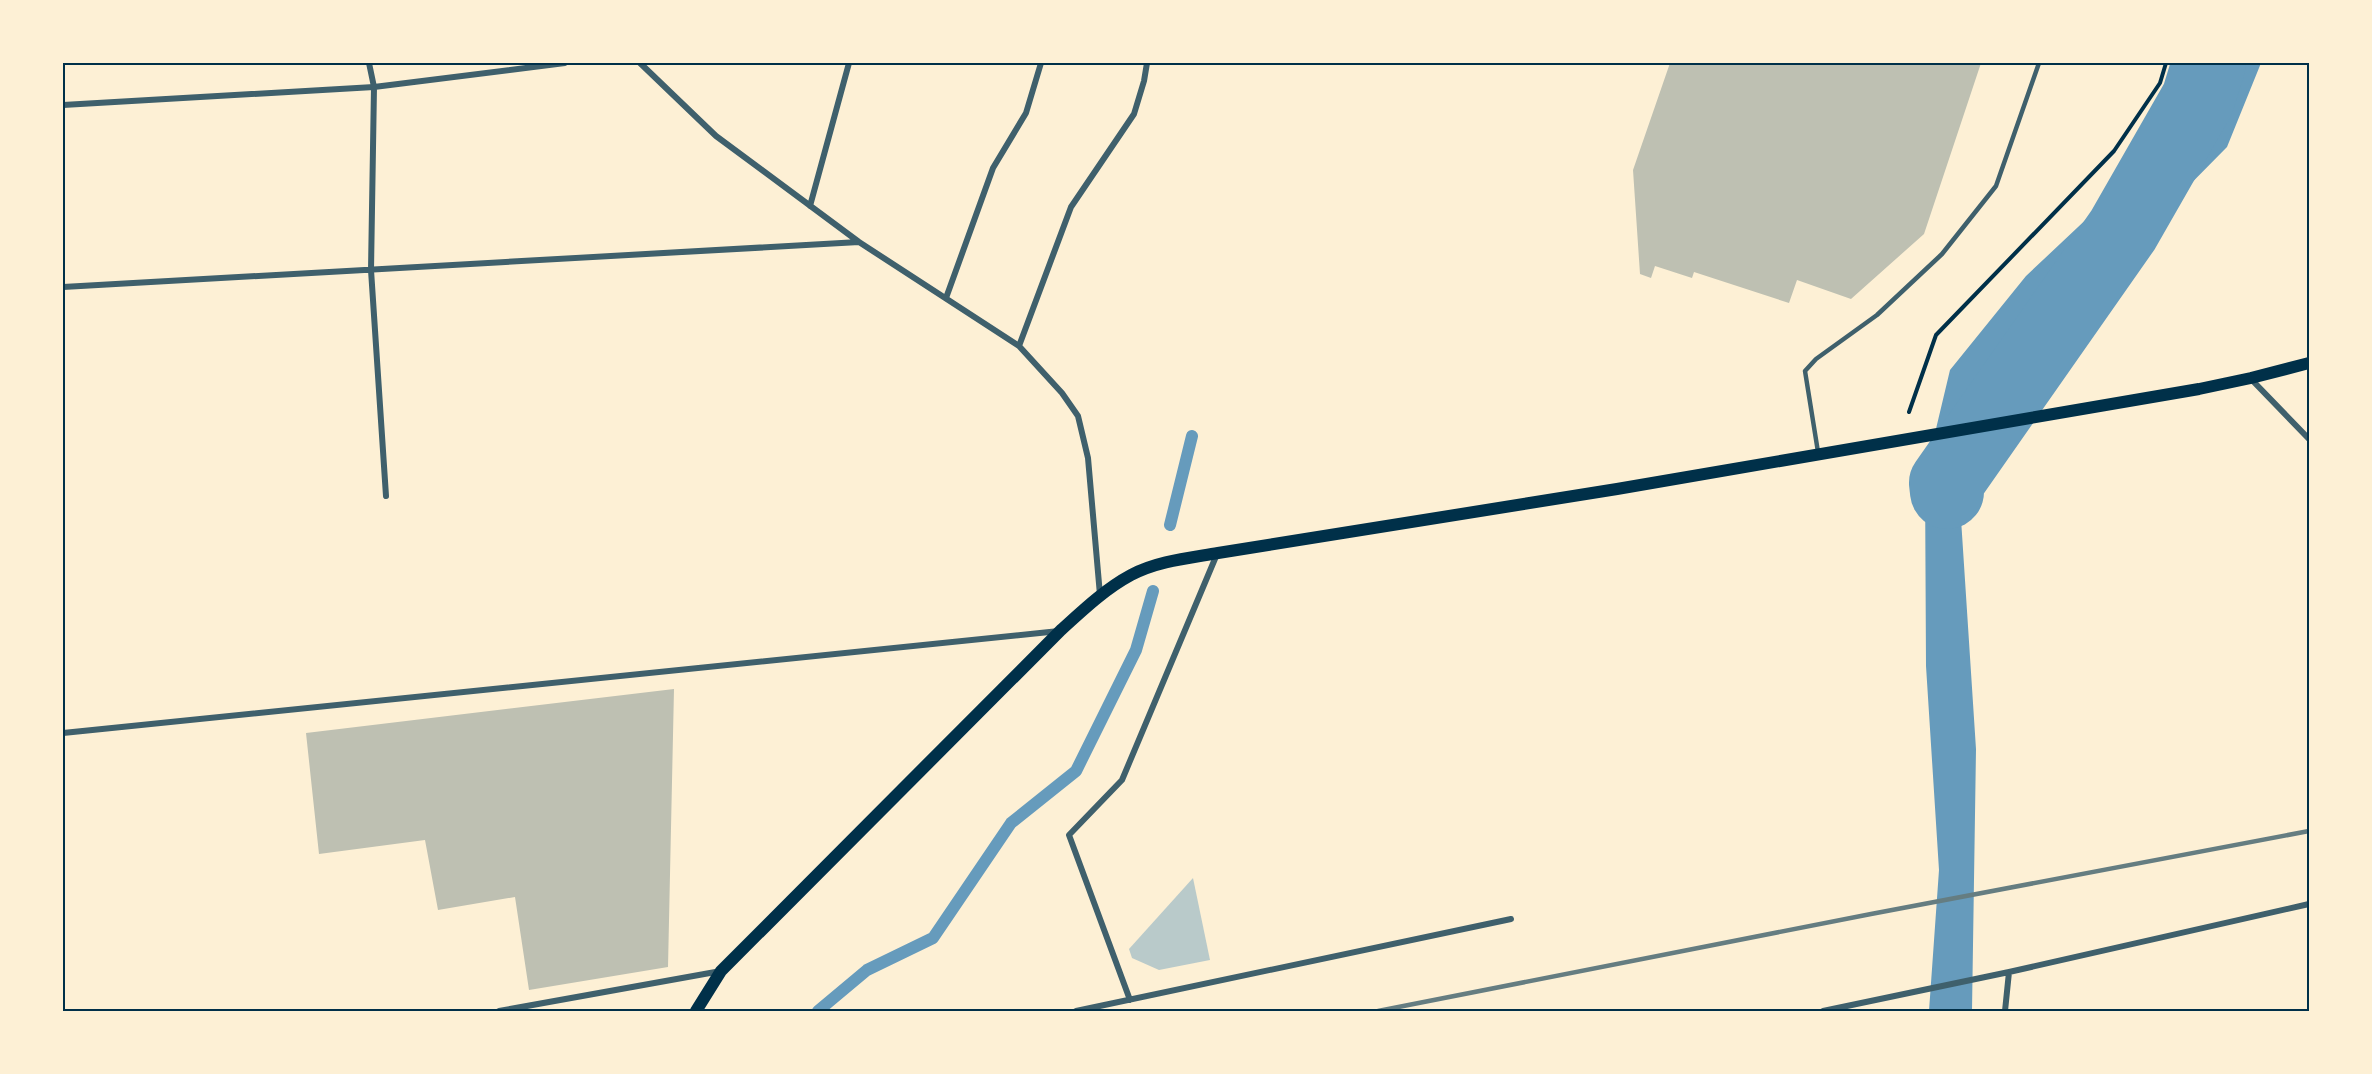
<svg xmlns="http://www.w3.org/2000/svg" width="2372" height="1074" viewBox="0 0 2372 1074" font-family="'Golos Text',sans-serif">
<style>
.green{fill:#b9caca}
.water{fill:#669bbc}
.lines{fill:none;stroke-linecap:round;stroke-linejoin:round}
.stream{stroke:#669bbc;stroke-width:12}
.river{stroke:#669bbc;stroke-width:74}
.building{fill:#bec0b2}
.path{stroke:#003049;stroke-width:4}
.service{stroke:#3f606c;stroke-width:4.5}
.minor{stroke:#3f606c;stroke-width:6}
.secondary{stroke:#003049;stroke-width:12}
.rail{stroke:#657d81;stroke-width:4.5}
.neatline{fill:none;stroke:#003049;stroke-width:2}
</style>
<rect width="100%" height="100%" fill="#fdf0d5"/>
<path class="green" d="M1193,878L1210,960L1159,970L1132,958L1129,949Z"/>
<path class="water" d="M2205,63H2261L2227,147L2154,221L2041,323L1959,488L1976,749L1972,1011H1929L1939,870L1926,666L1925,475L1950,370L2026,276L2095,211L2161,128Z"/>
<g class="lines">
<path class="stream" d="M1170,525L1192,436
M818,1011L867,970L933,938L1011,823L1076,771L1136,650L1153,591"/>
<path class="river" d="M1947,492L1946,483L2123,230L2198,99L2209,63"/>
</g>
<path class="building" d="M1670,63H1981L1924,234L1851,299L1797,280L1789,303L1694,272L1692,278L1655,266L1651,278L1640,274L1633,170Z
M674,689L668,967L529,990L515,897L438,910L425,840L319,854L306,733Z"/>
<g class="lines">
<path class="path" d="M1909,412L1936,335L2114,151L2160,83L2166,63"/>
<path class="service" d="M1818,452L1805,371L1816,359L1877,315L1942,254L1996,186L2039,63"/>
<path class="minor" d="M369,63L374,87L371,270L386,496
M640,63L716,136L859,242L1019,346L1062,393L1078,416L1088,458L1100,595
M63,105L374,87L565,63
M810,206L849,63
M63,287L859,242
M946,298L993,168L1026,113L1041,63
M1019,346L1071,207L1134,114L1144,81L1147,63
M2251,379L2309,439
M63,733L1059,631
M1130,1000L1069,835L1122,780L1217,554
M499,1011L721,971
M1076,1011L1511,919
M1823,1011L2009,972L2309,904
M2005,1011L2009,972"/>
<path class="secondary" d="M696,1011L721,971L1061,630C1083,610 1105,589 1131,575C1157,561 1189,558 1218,553L1617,489L2199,389L2251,378L2309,363"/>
<path class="rail" d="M1378,1011L1871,914L2309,831"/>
</g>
<rect width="2372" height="1074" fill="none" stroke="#fdf0d5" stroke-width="129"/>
<rect x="64" y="64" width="2244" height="946" class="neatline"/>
</svg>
